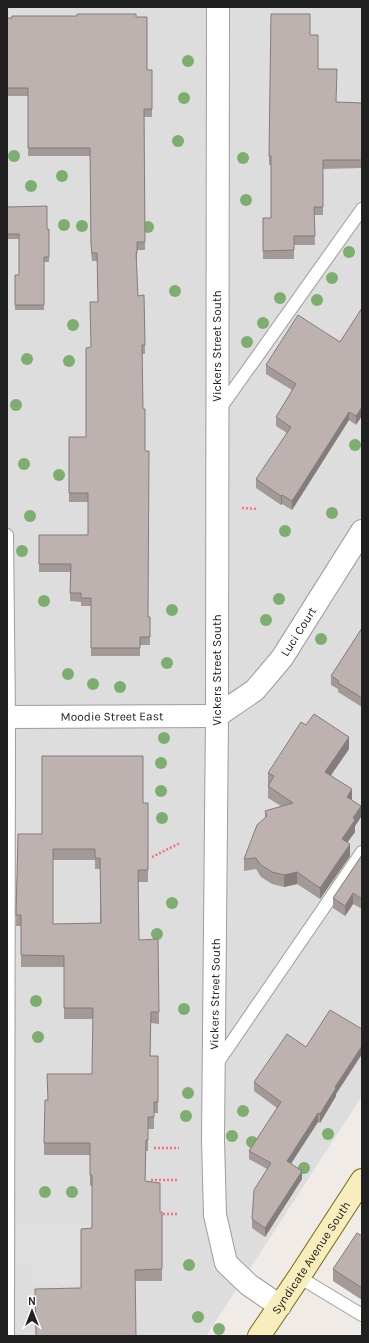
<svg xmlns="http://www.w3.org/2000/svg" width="369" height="1343" viewBox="0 0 369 1343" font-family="Karla,sans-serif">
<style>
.residential{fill:#dedddd}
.parking{fill:#e0e0e0}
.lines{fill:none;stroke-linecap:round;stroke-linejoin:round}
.lane-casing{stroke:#9d9d9d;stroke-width:14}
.street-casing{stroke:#9d9d9d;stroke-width:24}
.secondary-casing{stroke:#766808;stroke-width:24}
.path{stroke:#f67182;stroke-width:2.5;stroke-dasharray:2 2;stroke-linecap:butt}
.lane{stroke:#fff;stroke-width:12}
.street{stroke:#fff;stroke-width:22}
.secondary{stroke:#f8edbc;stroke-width:22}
.tree{fill:#7dae6f}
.wall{fill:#a39997;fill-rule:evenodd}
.shaded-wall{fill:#847d7b}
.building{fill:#bdb2b0;stroke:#847d7b;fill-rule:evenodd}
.labels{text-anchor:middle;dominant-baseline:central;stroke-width:3;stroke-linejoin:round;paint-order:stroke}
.street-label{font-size:12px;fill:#202020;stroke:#fff}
</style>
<rect width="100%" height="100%" fill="#f0ebe6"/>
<path class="residential" d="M7,7H362V1096L206,1336H7Z"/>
<path class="parking" d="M16,1225H90L91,1283L33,1284L32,1265H16Z"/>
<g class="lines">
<defs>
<path id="lane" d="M219,410L362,209
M7,535L9,717L8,1336
M216,1065L362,852
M299,1277L362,1315"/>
<g id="street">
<path d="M218,7L217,716L213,1140L215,1215L226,1263L249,1285L280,1306"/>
<path id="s1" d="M217,716L255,690L282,658L362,531"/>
<path id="s2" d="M7,717L217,716"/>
</g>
<g id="secondary">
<path id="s3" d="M259,1336L299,1277L362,1180"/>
</g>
</defs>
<use href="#lane" class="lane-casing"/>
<use href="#street" class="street-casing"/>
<use href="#secondary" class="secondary-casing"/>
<path class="path" d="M242,508L258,509
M152,857L180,843
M154,1148H179
M151,1180H179
M163,1214H179"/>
<use href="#lane" class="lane"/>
<use href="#street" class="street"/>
<use href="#secondary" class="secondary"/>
</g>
<g class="tree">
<circle cx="188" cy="61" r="6"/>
<circle cx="184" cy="98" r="6"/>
<circle cx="178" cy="141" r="6"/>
<circle cx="14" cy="156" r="6"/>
<circle cx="243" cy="158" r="6"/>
<circle cx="62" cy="176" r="6"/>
<circle cx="31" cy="186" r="6"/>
<circle cx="246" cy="200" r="6"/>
<circle cx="64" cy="225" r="6"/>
<circle cx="82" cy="226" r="6"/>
<circle cx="148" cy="227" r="6"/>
<circle cx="349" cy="252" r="6"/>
<circle cx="332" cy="278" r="6"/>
<circle cx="175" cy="291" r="6"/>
<circle cx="280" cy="298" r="6"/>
<circle cx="317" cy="300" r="6"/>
<circle cx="263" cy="323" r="6"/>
<circle cx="73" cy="325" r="6"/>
<circle cx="247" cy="342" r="6"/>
<circle cx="27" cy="359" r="6"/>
<circle cx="69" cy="361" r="6"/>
<circle cx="16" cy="405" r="6"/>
<circle cx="355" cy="445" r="6"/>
<circle cx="24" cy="464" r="6"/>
<circle cx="59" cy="475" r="6"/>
<circle cx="332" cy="513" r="6"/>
<circle cx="30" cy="516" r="6"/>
<circle cx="285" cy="531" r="6"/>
<circle cx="22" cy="551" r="6"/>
<circle cx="279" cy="599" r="6"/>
<circle cx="44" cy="601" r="6"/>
<circle cx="172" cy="610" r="6"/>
<circle cx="266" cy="620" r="6"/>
<circle cx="321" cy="639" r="6"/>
<circle cx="167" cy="663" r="6"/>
<circle cx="68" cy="674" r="6"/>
<circle cx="93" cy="684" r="6"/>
<circle cx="120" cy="687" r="6"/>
<circle cx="164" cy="738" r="6"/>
<circle cx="161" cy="763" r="6"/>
<circle cx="161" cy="791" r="6"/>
<circle cx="162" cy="818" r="6"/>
<circle cx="172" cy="903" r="6"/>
<circle cx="157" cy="934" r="6"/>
<circle cx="36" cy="1001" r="6"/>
<circle cx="184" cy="1009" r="6"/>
<circle cx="38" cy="1037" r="6"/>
<circle cx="188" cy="1093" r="6"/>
<circle cx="243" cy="1111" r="6"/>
<circle cx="186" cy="1116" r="6"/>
<circle cx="328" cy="1134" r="6"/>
<circle cx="232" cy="1136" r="6"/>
<circle cx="252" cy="1142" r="6"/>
<circle cx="304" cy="1168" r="6"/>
<circle cx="45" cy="1192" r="6"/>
<circle cx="72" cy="1192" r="6"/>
<circle cx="189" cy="1265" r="6"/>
<circle cx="198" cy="1317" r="6"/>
<circle cx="219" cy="1329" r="6"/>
</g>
<path class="wall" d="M136,17L147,70H152V117H144L145,250H137V261H136L138,296L144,295L145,354H142L143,409L145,451L148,617H150V645H140V656H91V606H81V602L70,601V572H39V535H88V502H69V437H86L91,347L98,302L97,261H92L91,252L90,156H28V96H7V18Z
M310,35L318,69L336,102L362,103V168L323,169V215H314L315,245H294V259H263V218H271V165H269V156Z
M7,207L47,229H49V262H44V310H15V275H19V239H7Z
M362,308L356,425L349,420L292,510L282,504L281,505L256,488V479L287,433L276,426V417L292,390L266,374V365L340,342Z
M362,628V707L338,692V689L331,685V676Z
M306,725L349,749L331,775L352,800L361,817L355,826V832L347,842L350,856L320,899L297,884L284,887L272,884L261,877L256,869L244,871V859L265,818V811L281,806L268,798V773Z
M143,803H148V882H138L139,940L159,1012V1024L151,1023L150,1056H158V1113H154V1129H148V1151H146L145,1181L160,1212H162V1281H135L81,1288L92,1228V1186H90V1155H44V1143L48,1100L47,1074H92L93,1019H64V967H21V926H16L18,834H42ZM53,860H95V869H100V923L53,924Z
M362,855V909L353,904L345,916L333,908V898Z
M362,1029V1054L336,1094V1096L320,1123L318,1122L291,1163L302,1179L265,1237L252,1228V1219L267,1169L249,1159V1151L277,1108L254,1091V1082L306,1047Z
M362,1236V1300L333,1281V1269Z"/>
<path class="shaded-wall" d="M362,407V416L356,425V416Z
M349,412V420L292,510V501Z
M282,495V504L281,505V496Z
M349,737V749L325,784V772Z
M352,789V800L347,797Z
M361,806V817L355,826V832L342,850V839L353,818Z
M350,844V856L320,899V888Z
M297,872V884L284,887V875Z
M353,893V904L345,916V906Z
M362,1046V1054L336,1094V1096L320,1123V1114L335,1087Z
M318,1113V1122L287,1170V1161Z
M302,1171V1179L265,1237V1228Z"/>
<path class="building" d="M77,14H136V17H147V70H152V109H144L145,242H137V253H136L138,296L144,295L145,345H142L143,409H145V451H149L148,617H150V637H140V648H91V598H81V593H70L71,564H39V535H88V493H69V437H86V348L91,347L90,302H98L97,253H92L91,244L90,148H28V88H7V18H12V16H77Z
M271,14H310V35H318V69H337L336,102L362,103V160H323V207H314L315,236H294V250L263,251V218H271V156H269Z
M47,206V229H49V257H44V305H15V275H19V234H7V207Z
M362,308V407L356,416L349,412L292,501L282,495L281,496L256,479L291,427L276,417L296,384L266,365L298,315L340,342Z
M362,628V698L338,683L339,681L331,676Z
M314,714L349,737L325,772L352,789L347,797L361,806L353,818L355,820L342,839L350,844L320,888L297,872L284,875L272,872L261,865L256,858L244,859L257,825L267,816L265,811L293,803L268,786L274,776L268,773L301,722L306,725Z
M42,756H143V803H148V870H138L139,940L158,939L159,1012H151L150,1056H158V1102H154V1117H148V1140H146L145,1181L160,1183V1212H162V1269L135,1270L136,1336H36L35,1289L81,1288V1229L92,1228V1175H90V1143H44L45,1100H48L47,1074H92L93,1008H64V956L21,955V915H16L18,834H42ZM53,849H95V858H100L101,923L53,924Z
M362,855V899L353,893L345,906L333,898Z
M330,1010L362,1029V1046L335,1087L336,1088L320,1114L318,1113L287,1161L302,1171L265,1228L252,1219L254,1190L271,1163L249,1151L281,1102L254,1082L287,1034L306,1047Z
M357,1233L362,1236V1288L333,1269Z"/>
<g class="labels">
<g class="street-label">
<text transform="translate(217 346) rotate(-90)">Vickers Street South</text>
<text stroke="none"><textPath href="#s1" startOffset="119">Luci Court</textPath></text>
<text transform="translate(217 670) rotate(-90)">Vickers Street South</text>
<text stroke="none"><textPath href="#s2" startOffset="105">Moodie Street East</textPath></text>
<text transform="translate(215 994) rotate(-89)">Vickers Street South</text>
<text stroke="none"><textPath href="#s3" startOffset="94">Syndicate Avenue South</textPath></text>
</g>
</g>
<rect width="369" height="1343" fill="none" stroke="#202020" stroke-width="16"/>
<g transform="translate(32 1311)" stroke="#ffffff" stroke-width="3" paint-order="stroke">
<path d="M0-3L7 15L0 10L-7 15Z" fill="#202020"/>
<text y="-6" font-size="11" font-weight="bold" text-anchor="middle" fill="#202020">N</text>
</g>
</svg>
